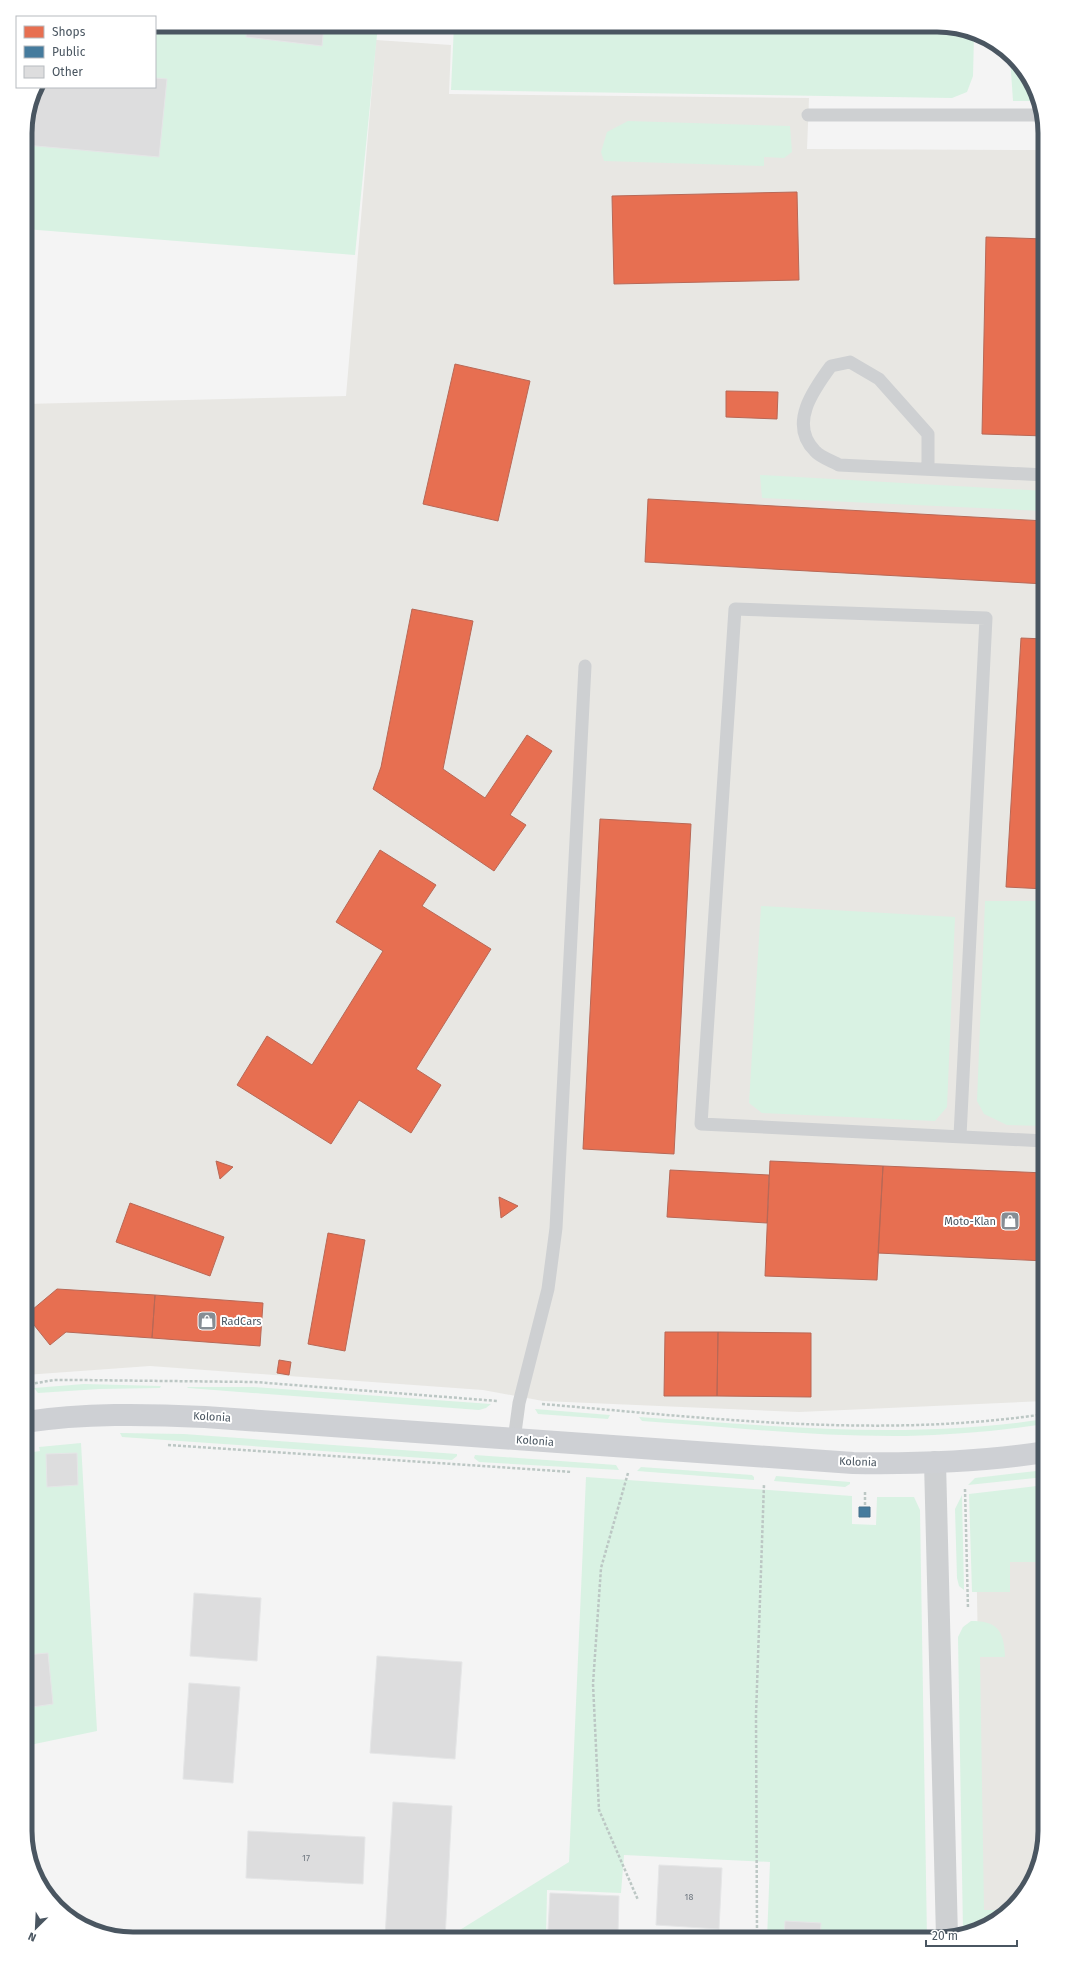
<svg xmlns="http://www.w3.org/2000/svg" width="1070" height="1964" viewBox="0 0 1070 1964" font-family="'Fira Sans',sans-serif">
<style>
.commercial{fill:#e8e7e3}
.green{fill:#d9f2e3}
.shops{fill:#e76f51;stroke:#b86856}
.public{fill:#457b9d;stroke:#46708b}
.building{fill:#ddddde;stroke:#e5e6e7}
.lines{fill:none;stroke-linecap:round;stroke-linejoin:round}
.path{stroke:#bcc7c4;stroke-width:2.5;stroke-dasharray:3 2;stroke-linecap:butt}
.lane{stroke:#ced0d2;stroke-width:13}
.street{stroke:#ced0d2;stroke-width:22}
.secondary{stroke:#ced0d4;stroke-width:22}
.labels{text-anchor:middle;dominant-baseline:central;stroke-width:4;stroke-linejoin:round;paint-order:stroke}
.number-label{font-size:9px;fill:#707881}
.poi-label{font-size:11px;fill:#4a5661;stroke:#fff;text-anchor:end}
.street-label{font-size:11px;fill:#4a5661;stroke:#fff}
.rim{fill:none;stroke:#4a5661;stroke-width:5}
</style>
<rect width="100%" height="100%" fill="#f4f4f4"/>
<path class="commercial" d="M376,40L451,45L449,94L809,98L807,149L1045,150V1401L799,1412L543,1401L483,1390L150,1366L25,1375V404L346,396Z
M1045,1537V1832L1027,1891L983,1927L976,1541Z"/>
<path class="green" d="M155,25H378L355,255L25,229V126L155,87Z
M454,25H945L974,36L973,76L967,92L952,98L451,90Z
M1010,57L1037,91L1039,101H1013Z
M628,121L790,126L792,152L784,158L764,157V166L604,161L601,152L607,132Z
M760,475L1045,491V511L762,498Z
M985,901H1045V1126L1007,1125L984,1114L977,1101Z
M761,906L955,917L947,1107L935,1121L762,1113L749,1103Z
M84,1384L161,1386L160,1388L99,1389L38,1393L34,1388Z
M187,1387H254L491,1404L486,1408L479,1410L188,1388Z
M535,1409L610,1415L608,1419L538,1414Z
M639,1417C776,1426 909,1440 1045,1419V1424C999,1431 952,1435 906,1436C818,1437 730,1427 642,1421Z
M120,1433L184,1434L457,1454V1456L452,1460L122,1437Z
M81,1443L97,1731L25,1746V1447L27,1453L40,1451L39,1447Z
M475,1455L616,1465L619,1470L479,1462L474,1458Z
M641,1467L752,1475L754,1477V1480L637,1471Z
M1045,1470V1477L968,1485L975,1478Z
M776,1476L850,1482V1484L845,1487L774,1481Z
M586,1477L852,1496V1524L876,1525L877,1497H914L920,1510L927,1939H767L770,1862L624,1855L621,1893L547,1890L546,1939L447,1938L569,1862Z
M1045,1485V1562H1010V1592H972L969,1494Z
M962,1495L964,1590L959,1586L957,1578L955,1509Z
M971,1621C998,1621 1004,1631 1005,1657H980L984,1910H1003L979,1931L966,1933L963,1931L958,1637L963,1627Z"/>
<path class="shops" d="M797,192L799,280L614,284L612,196Z
M986,237L1045,239V436L982,434Z
M455,364L530,381L498,521L423,504Z
M726,391L778,392L777,419L726,417Z
M648,499L1045,521V584L645,562Z
M412,609L473,621L443,769L485,798L527,735L552,751L510,815L526,825L494,871L373,789L381,767Z
M1021,638L1045,639V889L1006,887Z
M600,819L691,824L674,1154L583,1149Z
M380,850L436,885L422,906L491,949L416,1069L441,1085L411,1133L359,1100L331,1144L237,1085L267,1036L312,1065L383,951L336,922Z
M216,1161L233,1167L220,1179Z
M770,1161L883,1166L877,1280L765,1276Z
M883,1166L1045,1173V1261L878,1253Z
M670,1170L769,1175L767,1223L667,1217Z
M499,1197L518,1206L501,1218Z
M130,1203L224,1237L210,1276L116,1242Z
M328,1233L365,1240L345,1351L308,1344Z
M57,1289L155,1295L152,1338L66,1332L50,1345L26,1315Z
M155,1295L263,1303L260,1346L152,1338Z
M665,1332H718L717,1396H664Z
M718,1332L811,1333V1397L717,1396Z
M279,1360L291,1362L289,1375L277,1373Z"/>
<path class="public" d="M859,1507H870V1517H859Z"/>
<path class="building" d="M247,25H324L322,46L246,37Z
M155,78L167,79L159,157L25,145V126L33,91L36,87H155Z
M77,1453L78,1485L47,1487L46,1454Z
M194,1593L261,1598L257,1661L190,1656Z
M48,1653L53,1704L25,1708V1655Z
M377,1656L462,1662L455,1759L370,1753Z
M189,1683L240,1687L233,1783L183,1779Z
M393,1802L452,1806L445,1939L385,1937Z
M248,1831L365,1837L363,1884L246,1878Z
M659,1865L722,1868L719,1929L656,1925Z
M550,1893L619,1896L618,1934L548,1930Z
M785,1921L821,1923L820,1939H784Z"/>
<g class="lines">
<path class="path" d="M25,1385L54,1380H79L255,1382L497,1401
M542,1404C709,1418 878,1439 1045,1414
M168,1445L572,1472
M628,1473L601,1568L593,1684L599,1810L638,1900
M965,1489L968,1609
M865,1505V1491
M757,1933L756,1715L764,1484"/>
<path class="lane" d="M808,115H1041
M928,468V434L879,379L850,362L831,366C814,389 788,424 815,451C820,457 832,461 839,465L1045,475
M960,1136L986,618L735,609L701,1124L1045,1141
M514,1440L519,1403L548,1289L556,1228L585,666"/>
<path class="street" d="M935,1462L947,1937"/>
<path class="secondary" d="M25,1422C84,1413 145,1414 205,1417L853,1463C917,1464 982,1462 1045,1452"/>
</g>
<defs>
<symbol id="shop-square" viewBox="-11 -11 22 22"><rect x="-9" y="-9" width="18" height="18" rx="4" fill="#868d94" stroke="#fff"/><path d="M-5-2.5h2.3a2.7 3.5 0 0 1 5.4 0H5L5.5 6h-11ZM-1.5-2.5h3a1.5 2.3 0 0 0-3 0Z" fill="#fff"/></symbol>
</defs>
<g fill-rule="evenodd">
<use href="#shop-square" x="999" y="1210" width="22" height="22"/>
<use href="#shop-square" x="196" y="1310" width="22" height="22"/>
</g>
<g class="labels">
<g class="number-label">
<text x="306" y="1858">17</text>
<text x="689" y="1897">18</text>
</g>
<g class="poi-label">
<text x="996" y="1221">Moto-Klan</text>
<text x="221" y="1321" text-anchor="start">RadCars</text>
</g>
<g class="street-label">
<text transform="translate(212 1417) rotate(3)">Kolonia</text>
<text transform="translate(535 1441) rotate(4)">Kolonia</text>
<text transform="translate(858 1462) rotate(2)">Kolonia</text>
</g>
</g>
<path d="M0 0H1070V1964H0ZM133 32H937A101 101 0 0 1 1038 133V1831A101 101 0 0 1 937 1932H133A101 101 0 0 1 32 1831V133A101 101 0 0 1 133 32Z" fill="#fff" fill-rule="evenodd"/>
<path class="rim" d="M133 32H937A101 101 0 0 1 1038 133V1831A101 101 0 0 1 937 1932H133A101 101 0 0 1 32 1831V133A101 101 0 0 1 133 32Z"/>
<rect x="16" y="16" width="140" height="72" fill="#ffffff" stroke="#b7bbc0"/>
<rect x="24" y="26" width="20" height="12" fill="#e76f51" stroke="#b7bbc0"/>
<text x="52" y="36" font-size="12" fill="#4a5661">Shops</text>
<rect x="24" y="46" width="20" height="12" fill="#457b9d" stroke="#b7bbc0"/>
<text x="52" y="56" font-size="12" fill="#4a5661">Public</text>
<rect x="24" y="66" width="20" height="12" fill="#ddddde" stroke="#b7bbc0"/>
<text x="52" y="76" font-size="12" fill="#4a5661">Other</text>
<g transform="translate(36 1928) rotate(204)" stroke="#ffffff" stroke-width="3" paint-order="stroke">
<path d="M0-3L7 15L0 10L-7 15Z" fill="#4a5661"/>
<text y="-6" font-size="11" font-weight="bold" text-anchor="middle" fill="#4a5661">N</text>
</g>
<path d="M926 1940v6h91v-6" fill="none" stroke="#4a5661" stroke-width="2"/>
<text x="932" y="1940" font-size="12" fill="#4a5661" stroke="#ffffff" stroke-width="3" paint-order="stroke">20 m</text>
</svg>
